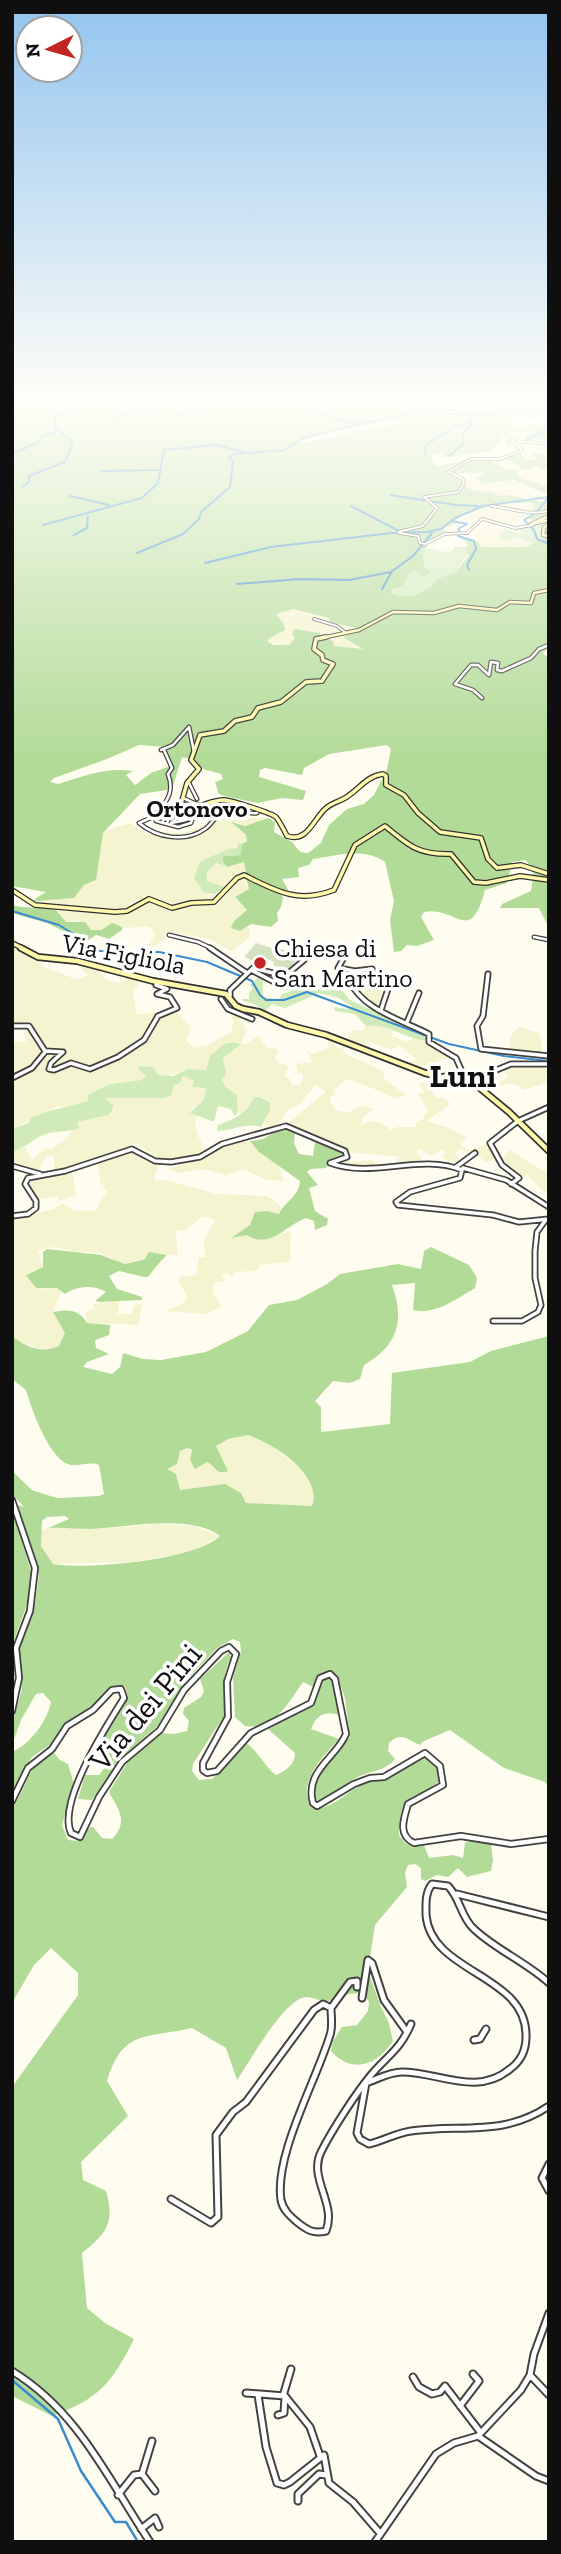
<svg xmlns="http://www.w3.org/2000/svg" width="561" height="2554" viewBox="0 0 561 2554" font-family="'Zilla Slab',serif">
<style>
.farmland{fill:#f5f4d0}
.green{fill:#d0eab9}
.forest{fill:#b3db98;fill-rule:evenodd}
.cemetery{fill:#d5e2c1}
.pitch{fill:#e2f1cb}
.lines{fill:none;stroke-linecap:round;stroke-linejoin:round}
.stream-far1{stroke:#3a8ccf;stroke-width:2}
.stream{stroke:#3a8ccf;stroke-width:2.5}
.street-far4-casing{stroke:#424242;stroke-width:3.5}
.street-far3-casing{stroke:#424242;stroke-width:5}
.street-far2-casing{stroke:#424242;stroke-width:7}
.street-far1-casing{stroke:#424242;stroke-width:8}
.street-casing{stroke:#424242;stroke-width:9}
.secondary-far2-casing{stroke:#313131;stroke-width:4.5}
.secondary-far1-casing{stroke:#313131;stroke-width:6}
.secondary-casing{stroke:#313131;stroke-width:8}
.street-far4{stroke:#fff;stroke-width:2}
.street-far3{stroke:#fff;stroke-width:2.5}
.street-far2{stroke:#fff;stroke-width:3.5}
.street-far1{stroke:#fff;stroke-width:4.5}
.street{stroke:#fff;stroke-width:5}
.secondary-far2{stroke:#fffaab;stroke-width:2.5}
.secondary-far1{stroke:#fffaab;stroke-width:3.5}
.secondary{stroke:#fffaab;stroke-width:4.5}
.poi-dot{fill:#c12524;stroke:#fff;stroke-width:2.5}
.labels{text-anchor:middle;dominant-baseline:central;stroke-width:7;stroke-linejoin:round;paint-order:stroke}
.far-quarter-label{font-size:24px;font-weight:bold;fill:#0f0f0f;stroke:#fff}
.poi-label{font-size:26px;fill:#0f0f0f;stroke:#fff;text-anchor:start}
.street-label{font-size:26px;fill:#0f0f0f;stroke:#fff}
.near-street-label{font-size:32px;fill:#0f0f0f;stroke:#fff}
.district-label{font-size:33px;font-weight:bold;fill:#0f0f0f;stroke:#fff}
</style>
<rect width="100%" height="100%" fill="#fffdf0"/>
<path class="farmland" d="M514,432L521,434L524,440L549,442V455L538,453L532,456L543,460H531L514,450L496,449L500,435Z
M485,458H505L521,466L522,470L534,466L544,468L549,471V487L519,478L515,471L503,469L497,462Z
M466,472L484,474L476,478L480,483L518,481L525,486L522,490L546,497L539,499L527,496L519,498L473,491L464,486V480L474,477Z
M498,503L525,506L536,504L532,516L500,525L483,518L470,523L461,518Z
M499,527L505,528L502,531L512,538L534,544L517,548L482,547L472,533L486,528Z
M293,609L329,618L348,628L360,629L362,631L343,637L363,649L344,648L295,638L287,646L268,642V639L280,633L284,624L276,614Z
M222,804L227,812L243,818H266L245,826L236,822L237,829L246,835L247,842L200,862L197,873L203,892L210,895L220,893L213,901H192L169,907L157,900L146,898L117,911L32,903L34,900L74,898L84,885L95,882L103,833L110,829L131,823L146,835L161,832L184,833L205,825L208,818L207,812Z
M217,862L228,867L244,862L246,873H238L225,887L209,882L206,872Z
M240,878H248L245,881L249,889L235,898L247,910L234,921L242,930L246,927L250,929L249,938L231,951L209,939L166,932L164,940L156,946H149L155,934L149,926L93,931L80,921L66,922L58,911L118,914L150,901L172,909L191,904H214L221,901Z
M12,947L38,959L41,966L76,979L89,975L77,965L78,963L101,970V975L108,981L119,983L127,978L139,979L140,982L133,992L137,1015L158,1012L144,1038L91,1067L76,1062L51,1067L65,1054V1051L46,1049L32,1026L14,1023Z
M372,979L389,982L381,1008L363,999L355,987L370,984Z
M174,1010L191,1027L186,1040L193,1048L208,1045L231,1032L234,1021L230,1016H239L247,1031L241,1043L246,1044L258,1036L268,1048H276L279,1053L274,1058L279,1063L288,1066L285,1077L290,1079L292,1085H300L303,1080V1074L298,1073L296,1064L312,1062L307,1050L313,1054L329,1048L326,1037L339,1041L334,1045L339,1048L347,1046L342,1050L349,1056L382,1070L385,1073L383,1078L406,1095L394,1099L383,1092L347,1079L333,1091L336,1095L331,1096L330,1102L336,1110L349,1113L362,1105L373,1109L363,1117L361,1126L366,1122L376,1121L388,1127L390,1130L397,1127H416V1122L423,1119L428,1110L417,1094L425,1092L419,1085L423,1082L437,1089L431,1092L438,1098L442,1097L451,1104L427,1121L449,1128L467,1138L461,1144L462,1147L470,1150L487,1144L498,1157L487,1163L475,1154L476,1150L470,1155L461,1149L454,1154L463,1161L459,1164L442,1158L446,1153L442,1150L431,1156L420,1148L416,1152L424,1163L377,1167L336,1164L334,1162L350,1159V1162L373,1160L378,1165H386L396,1162L400,1157L350,1152L289,1123L326,1091L315,1085L300,1104L287,1111L278,1125L268,1129L265,1124L269,1100L259,1097L241,1113L238,1112L237,1095L226,1087L222,1080L225,1068L223,1058L240,1043L233,1042L224,1044L210,1056L206,1070L191,1069L165,1076L158,1075L153,1067L140,1066L146,1076L141,1080L111,1084L89,1094V1101L69,1108L58,1106L12,1129V1079L28,1074L49,1053H60L50,1062L47,1067L49,1071L70,1065L83,1070L98,1068L141,1044L162,1013Z
M375,1024L393,1030L391,1036L407,1042L414,1038L427,1040L452,1056L429,1065L414,1068L408,1064L416,1059L400,1046L391,1050L367,1041L361,1046L348,1039L351,1030L362,1031L366,1026Z
M519,1027L540,1033L543,1054L510,1050V1036Z
M23,1029L30,1032L43,1052L27,1070L12,1076V1042H26Z
M513,1065L541,1066L549,1071V1082L523,1090L517,1085L509,1083L492,1089L488,1085L509,1078L502,1069Z
M183,1076L194,1081L192,1085L206,1087L204,1099L191,1110L197,1116L195,1123L197,1133L205,1151L199,1155L167,1162L158,1160L137,1143L109,1156L54,1172V1156L47,1155L39,1170L21,1168L12,1163V1152L25,1147L32,1160L46,1148L52,1149L68,1137L71,1131L77,1129V1122L109,1115L111,1105L103,1098H165Z
M250,1141L279,1166L284,1181L267,1180L243,1169L226,1175L204,1169L178,1173L167,1169L200,1159L228,1144Z
M510,1150L541,1170L545,1169L549,1176V1191L545,1193L528,1176L520,1177L505,1168L502,1159Z
M134,1151L159,1166L154,1178L156,1181L165,1180L217,1194L267,1196L281,1206L279,1214L267,1211L256,1212L250,1225L233,1236L250,1235L261,1241L289,1231L291,1232L290,1262L260,1265L256,1271L235,1272L231,1277L228,1273L222,1275L226,1281L214,1282L213,1293L222,1307L206,1314L167,1311L186,1301V1295L178,1280L182,1276L196,1275L199,1257H205L204,1238L215,1221L208,1217H202L185,1230L176,1231L178,1255L155,1254L125,1264L100,1253L75,1252L55,1247L38,1250L43,1267L27,1273L44,1289L57,1288L62,1291L53,1311L66,1333L64,1340L59,1346L46,1351L17,1340L12,1336V1219L54,1209L63,1203L72,1210L95,1211L107,1191L103,1188L105,1185H101L97,1163Z
M72,1171L76,1195L60,1201L57,1197L38,1199L28,1185L31,1179Z
M119,1301L118,1314H132L134,1305L142,1304L139,1325L87,1323L86,1312L94,1309L93,1304Z
M248,1435L265,1441L309,1476L314,1489L312,1506L246,1503L242,1495L225,1484L180,1490L166,1469L175,1465L180,1451L188,1448L203,1462L210,1463L221,1456L216,1446L228,1439Z
M156,1524L193,1526L220,1536L192,1552L131,1562L53,1564L41,1546V1530L48,1528H111Z"/>
<path class="green" d="M549,521L541,536L546,537L534,544L518,538L502,540L499,536L505,528L519,534L524,532L512,528H530Z
M455,547H465L469,552L455,573L438,578C429,593 408,601 391,593L407,574L428,567L424,565L423,551L427,548L450,553Z
M239,843H245L242,855L223,856L227,866L216,863L207,872V881L225,887L215,894L204,893L194,878L200,862L228,849L236,848Z
M350,970L348,980L342,981L340,988L350,1000L427,1035V1040C407,1041 388,1022 366,1026L355,1014L335,1011L334,1007L347,1009L352,1006L337,997L319,993L285,1008L272,1004L265,1011L254,1004L243,1001L242,999H249V992L253,989L250,985L258,977L263,981V997L279,999L282,994L292,991L277,987L291,981L297,973L289,987L330,984L336,978V971Z
M233,1042L241,1044L223,1058L226,1074L222,1080L226,1087L237,1095L238,1112L235,1116L231,1109L218,1106L214,1122L190,1113L204,1099L206,1088L192,1087L194,1081L183,1076L180,1083L174,1085L171,1095L165,1098H104L114,1106L109,1115L77,1122L79,1128C68,1133 54,1130 43,1135C32,1140 25,1148 12,1152V1129L28,1123L31,1118C50,1109 68,1107 89,1101L87,1095L111,1084L141,1080L146,1076L138,1069L140,1066L153,1067L158,1075L173,1076L188,1069L206,1070L210,1056L224,1044Z
M259,1097L270,1102V1110L261,1127C246,1122 232,1131 217,1131L218,1125C233,1120 247,1113 254,1098Z"/>
<path class="forest" d="M12,398H290V402H316L314,398H328L325,401L337,400L336,398H549V416L538,415L536,419L514,417L507,423L520,427L549,421V439L525,440L524,437L535,433C528,432 508,433 500,435L501,440L491,451L443,458V453L432,456V461L437,466L467,460L448,472L462,479L463,484L457,492L423,496L435,506L426,523L397,532C421,531 425,526 438,507L426,498L457,494L464,486L474,491L492,492L500,496L508,495L548,503L549,515L533,520L528,518L533,515L534,503H498L461,516L456,520L457,523L444,528L445,533L428,543H421L420,536L413,535L419,537V543L428,546L423,551L424,565L431,573L424,577L417,571C404,573 408,579 402,586L392,590L391,593C407,601 429,593 438,578L455,573L469,555L465,550L468,544L459,536L477,541L482,547H525L549,536V646L543,654L549,657V928L539,908H500L502,904L531,891L534,869L525,860L512,862L507,883L485,890C470,947 456,905 424,912L421,917L434,940L417,946L407,945L401,951L394,952L390,920L394,901L385,862C364,847 336,856 313,859L309,865L298,868L299,877L282,879L290,893H283L246,873L244,862L227,867L223,861V856L241,855L242,845L247,841L246,835L231,822L245,826L268,818L275,822L274,832L292,842C297,847 298,854 308,853L321,843L329,825L347,809L364,804L374,795L387,769L391,749L387,745L329,754L304,768L302,775L265,768L260,770L259,777L306,791L303,800L282,798L257,803L224,796L219,794L215,782L223,779L221,774L203,769L195,760L182,757L173,786L167,790L140,794L103,833L96,880L84,885L74,898L35,901L36,898L46,892L12,886ZM405,416L366,430L300,443L292,440ZM293,609L329,618L330,622L360,629V631L343,637L363,649L334,646L333,641L319,633L295,629L292,634L295,638L289,645H274L268,642V639L285,630L284,624L276,614ZM139,745L165,747L173,765L151,773L135,785L126,775L133,771C106,767 84,776 58,784L50,782L54,778L107,759Z
M534,452L549,455V471L535,466L531,469H520L521,466L505,458L519,453L527,459L542,460L532,456Z
M485,458C497,463 502,470 515,470L520,478L549,487V495L514,480L483,484L476,477L484,475L482,473H450L473,459Z
M246,878L276,891L283,897L281,907L277,913L278,921L271,927L251,924L240,931L231,928L234,921L247,910L235,897L249,889Z
M12,905C28,909 40,907 56,910L66,922H85L91,930H101L112,923L122,927V930L109,939L96,935L85,942L47,923L12,913Z
M281,1128L295,1131L294,1143L299,1154L313,1156L315,1142L344,1153L340,1158L330,1160L326,1168L310,1169L307,1172L318,1185L309,1188L315,1211L328,1219L327,1225L315,1230L314,1221L306,1218C286,1225 270,1250 247,1235L231,1238L250,1225L255,1212L267,1211L279,1214C284,1202 299,1197 300,1181L259,1152L250,1141L263,1139Z
M431,1247L469,1265L477,1278L475,1288C458,1298 434,1316 413,1310L415,1283L392,1285C405,1320 398,1346 364,1365L360,1379L350,1383L333,1381L315,1401L321,1407V1432L390,1424L392,1373L470,1362L491,1351L549,1336V1789L545,1782L504,1768L450,1730L424,1741L420,1745C407,1740 402,1731 389,1743L388,1751L395,1759C387,1770 372,1771 360,1776C345,1782 333,1800 317,1801C307,1780 338,1752 350,1737L345,1699L338,1677L327,1671L317,1678L313,1687L303,1682C289,1702 275,1730 245,1726L235,1717L233,1678L241,1651L240,1642L233,1639L217,1648L187,1680L162,1722L119,1760L92,1800L78,1799L85,1775H99L109,1762L100,1743L104,1733L128,1697L125,1686H113L99,1701L68,1722L54,1742L32,1757L12,1791V1752C30,1744 47,1722 51,1702L43,1693L36,1694L21,1720L12,1745V1724L22,1689L18,1649L35,1604L39,1575L18,1505L24,1507L12,1494V1471L32,1490L47,1495L58,1498L99,1496L104,1494L99,1465C90,1461 81,1466 71,1465C50,1462 31,1408 26,1390L12,1379V1336C26,1347 42,1354 59,1346L65,1333L53,1312C67,1309 79,1309 87,1323L110,1325L109,1335L95,1340L96,1348L109,1354L87,1362L83,1367L112,1374L120,1367L123,1353L143,1359L161,1360L206,1352L248,1331L269,1305L297,1300L327,1284L340,1274L398,1264L421,1269L424,1251ZM248,1435C274,1444 323,1475 312,1506L246,1503L241,1493L225,1484L180,1490L176,1474L167,1469L177,1464L180,1451L188,1448L192,1450L190,1460L195,1469L207,1462C215,1465 216,1476 228,1471L216,1446L228,1439ZM65,1516L69,1519L48,1528C62,1527 77,1529 91,1529C125,1527 193,1514 220,1536C196,1560 87,1570 53,1564L41,1546L42,1521L47,1517Z
M47,1249L101,1255L125,1264L145,1259L149,1252L167,1255C139,1282 160,1280 119,1271L109,1276L117,1289L142,1297V1300L100,1302L95,1301L106,1292C93,1284 77,1286 65,1294L57,1288H36L26,1275L43,1267V1252Z
M12,1508L32,1575L28,1602L12,1646Z
M229,1652L231,1657C217,1686 230,1691 224,1716L193,1764L192,1771L199,1780L212,1779L246,1743C255,1747 264,1766 276,1775C286,1771 295,1764 295,1753L268,1729L313,1705C321,1696 318,1683 328,1676L332,1681L339,1715C323,1711 317,1715 311,1729L339,1739C324,1755 295,1784 312,1807C330,1812 345,1793 361,1785C369,1780 379,1783 388,1778C400,1772 412,1757 426,1756L439,1770V1781C413,1804 400,1788 399,1835L406,1844L423,1843L429,1858L453,1855L463,1858L465,1843L472,1840L491,1844L493,1860L491,1871L467,1877L458,1868L448,1877L437,1875L425,1881L421,1879V1868L415,1864L408,1865L405,1873L407,1887L375,1925L370,1957L369,1974L381,2007L389,2023L393,2041C378,2065 352,2075 331,2051L333,2041L342,2027L357,2025L368,2011L369,2002L365,1995C345,1990 343,2000 328,2001C321,2002 313,1997 306,1997C284,1999 250,2061 237,2080L226,2048L192,2028C144,2039 123,2029 107,2081L128,2116L81,2162L83,2180L106,2191C115,2222 107,2234 82,2253L87,2308L105,2323L134,2339C112,2383 99,2399 52,2416L12,2396V2087L78,1995V1973L51,1948L34,1965L12,2003V1808C27,1790 28,1759 54,1753L60,1760L68,1764L74,1784L62,1825L68,1840L80,1841L90,1827H93L102,1838L112,1839C130,1820 117,1808 109,1792L127,1763L161,1733L174,1734L187,1731L189,1721L183,1714L184,1708L201,1697L204,1691L200,1679Z"/>
<path class="cemetery" d="M256,943L275,949L277,947L300,956L287,971L273,965L274,962L260,956L254,961L244,957Z"/>
<path class="pitch" d="M418,414L429,419L292,442L300,438Z"/>
<g class="lines">
<path class="stream-far1" d="M405,398L424,412
M303,410L359,425
M445,414L490,415L513,408L549,409
M175,415L210,408L221,398
M108,418L146,411
M133,421L148,409L156,398
M524,442L549,428
M12,454L39,442L42,436L54,433L55,428
M425,454V446L454,427L469,423L471,416
M450,455L464,443L463,433L472,424L471,421
M101,471L159,470
M22,487L29,482V476L65,462L73,442L55,428L56,415L69,411L68,398
M390,495L456,505L478,506
M70,496L109,505
M547,499L536,513L524,520L534,530L537,539L549,544
M351,506L399,531
M452,521L467,524L458,529L461,533L458,536L474,541L476,549L467,565L469,570
M43,525L142,498L158,483L164,450L217,445L243,452
M74,535L87,528L88,516
M137,553L183,534L199,519L201,512L230,487L233,462L229,458L234,454L284,450L303,438L361,424L418,412L440,413
M205,563L271,547L392,533L427,532L441,529L455,518L483,506L549,497
M237,584L300,579L349,580L391,572L413,556L432,533
M382,589L391,573
M12,911L59,925L100,951L159,952L207,962L252,981L260,995L266,1000H284L307,992L449,1044L504,1056L549,1061"/>
<path class="stream" d="M12,2380L58,2419L81,2471L115,2522H126L138,2542"/>
<defs>
<path id="street-far4" d="M147,398L155,403L165,398
M158,412L176,400L172,398
M419,418L452,412L488,413L512,406L549,408
M491,506C510,508 530,516 548,511
M398,532L423,526L437,508L424,497L458,492L464,484L463,479L449,472L471,459H500L521,451V448L509,443L508,435L521,442L549,443
M399,533L418,536L420,543L425,544L445,534L467,533L482,519L515,528L533,525
M314,619L337,626L346,633"/>
<path id="street-far3" d="M482,698L473,690L455,684L471,665H478L489,675L491,662L498,663L497,670L502,671L531,658L539,649L549,645
M161,750L173,745L189,727L194,752
M188,781L197,799
M183,798L203,807
M157,812C169,800 174,790 168,774L172,768L164,750
M195,812L191,823L178,827L156,821L155,816L139,823C157,838 185,843 205,829C213,824 215,814 225,811C235,807 246,815 257,813
M163,821L166,813L181,804
M167,823L171,815L182,812
M171,823L186,812
M171,823L186,820
M169,935L198,942L213,949
M534,937L549,940"/>
<path id="street-far2" d="M210,948L247,973
M346,954L338,968L355,971L350,981C361,1009 404,1021 429,1034V1042L456,1058L463,1074
M251,970L280,985
M355,971L372,969
M488,974L483,1016L477,1026L481,1049L549,1056
M230,996V990L253,968L285,976L304,960
M221,999L228,1009L252,1019
M381,1010L391,980
M407,1022L419,993
M12,1026H29L45,1051
M12,1078L32,1068L46,1051L63,1052L51,1063L49,1069L54,1070L71,1063L90,1069L118,1057L144,1040L158,1016L177,1008L170,997L157,994L167,989L156,985L157,982
M472,1080L511,1064H549
M12,1166L40,1174
M456,1167L475,1153
M463,1168L506,1180L549,1207
M511,1184L519,1178L502,1165L490,1143L518,1121L549,1107
M12,1216L28,1214L36,1208V1201L25,1184L28,1178L65,1171L132,1149L155,1161L171,1162L200,1157L222,1144L286,1126L345,1151L347,1157L330,1163C374,1179 419,1153 462,1170L460,1178L410,1192L396,1202L398,1205L493,1215L519,1222L549,1219
M493,1321H522L538,1312L541,1305L535,1278V1251L537,1232L545,1221"/>
<path id="street-far1" d="M12,1500L35,1568L30,1611L16,1648L19,1678L12,1711
M12,1801L28,1768L52,1749L67,1726L93,1710L112,1690L121,1689L124,1698C107,1725 57,1802 71,1833L80,1837L99,1797L122,1762L160,1730L184,1690L221,1651L229,1647L236,1654L227,1682L228,1717L203,1763V1770L207,1773L217,1771L251,1733L311,1703L320,1678L330,1674L335,1679L346,1734C337,1757 304,1771 313,1803L317,1806L354,1784L370,1778L384,1777L425,1753L440,1766L443,1785L408,1804C404,1818 397,1835 414,1843L461,1836L511,1844L549,1839"/>
<path id="street" d="M457,1894L549,1917
M549,1983C526,1962 493,1948 473,1928C461,1917 460,1898 448,1886L432,1884C425,1893 426,1903 426,1915C431,1974 528,1974 526,2037C526,2050 521,2061 510,2069C477,2097 439,2072 402,2072C389,2072 378,2079 366,2083L357,2133L360,2139L369,2144C383,2141 396,2133 411,2131C462,2124 503,2137 549,2106
M362,1998L368,1960L372,1963L384,2000L407,2032
M331,2008L350,1982L357,1981V1987
M474,2040L480,2039L486,2029
M549,2164L542,2178L549,2191
M171,2199L211,2223L218,2217L216,2135L233,2112L246,2102L314,2010L323,2004L331,2008C331,2016 333,2027 330,2035C317,2079 274,2155 281,2200C283,2210 290,2216 297,2222C307,2230 313,2234 326,2231C337,2204 308,2178 321,2152C332,2130 356,2093 371,2075C388,2055 400,2050 411,2024
M12,2371C79,2412 108,2479 150,2542
M530,2375L549,2395
M413,2377L419,2387L432,2394L440,2392L445,2386L481,2433
M246,2393L285,2396L310,2427L320,2456
M258,2395L266,2447L277,2483L284,2485L290,2482L324,2455L329,2483L353,2502L379,2532
M283,2396L291,2369
M460,2406L479,2381L473,2374
M278,2415L284,2413L285,2396
M478,2436L536,2476L549,2481
M142,2474L152,2441
M118,2495L134,2475L142,2474L155,2491
M298,2501V2494L319,2474L326,2475
M141,2529L155,2518L159,2527
M375,2542L436,2454L454,2443L478,2436L521,2390L530,2375L534,2354L549,2313"/>
<path id="secondary-far2" d="M549,508V511
M549,516L531,524L549,520
M549,525L544,527L543,535L547,536L549,531
M317,639L359,630L393,612L434,613L459,606L497,610L510,602L531,603L534,593L549,590"/>
<path id="secondary-far1" d="M326,637L316,639L314,649L322,655L323,660L333,664L322,681L306,682L281,702L258,708L252,717L235,721L224,731L200,735L191,760L199,769L187,783L181,804C198,812 207,800 224,800C230,800 272,813 276,817C280,822 284,830 287,836C307,843 313,820 325,809C331,803 338,802 345,798C359,790 366,776 383,774L386,776V785L404,795L418,813L440,832L481,838L488,859L497,868L521,865L549,874
M12,890L35,905L115,912L127,911L149,899L172,908L191,903L214,902L237,878L244,875C276,891 298,904 334,890L355,845L385,826C409,846 419,855 451,854L474,882L486,883L520,876L549,880
M12,943L24,949"/>
<path id="secondary" d="M21,948L38,957L77,961L153,981L226,994L236,1006L243,1009L259,1012L287,1025L326,1035L425,1073L442,1077L463,1074L509,1112L549,1151"/>
</defs>
<use href="#street-far4" class="street-far4-casing"/>
<use href="#street-far3" class="street-far3-casing"/>
<use href="#street-far2" class="street-far2-casing"/>
<use href="#street-far1" class="street-far1-casing"/>
<use href="#street" class="street-casing"/>
<use href="#secondary-far2" class="secondary-far2-casing"/>
<use href="#secondary-far1" class="secondary-far1-casing"/>
<use href="#secondary" class="secondary-casing"/>
<use href="#street-far4" class="street-far4"/>
<use href="#street-far3" class="street-far3"/>
<use href="#street-far2" class="street-far2"/>
<use href="#street-far1" class="street-far1"/>
<use href="#street" class="street"/>
<use href="#secondary-far2" class="secondary-far2"/>
<use href="#secondary-far1" class="secondary-far1"/>
<use href="#secondary" class="secondary"/>
</g>
<linearGradient id="sky" x2="0" y2="1"><stop stop-color="#93c4ee"/><stop offset="0.53" stop-color="#fffef8"/><stop offset="1" stop-color="#fffef8" stop-opacity="0"/></linearGradient>
<rect width="561" height="756" fill="url(#sky)"/>
<circle class="poi-dot" cx="260" cy="963" r="7"/>
<g class="labels">
<g class="far-quarter-label">
<text x="197" y="808">Ortonovo</text>
</g>
<g class="poi-label">
<text x="274" y="948">Chiesa di<tspan x="274" dy="30">San Martino</tspan></text>
</g>
<g class="street-label">
<text transform="translate(124 954) rotate(11)">Via Figliola</text>
</g>
<g class="near-street-label">
<text transform="translate(145 1707) rotate(-50)">Via dei Pini</text>
</g>
<g class="district-label">
<text x="463" y="1075">Luni</text>
</g>
</g>
<rect width="561" height="2554" fill="none" stroke="#0f0f0f" stroke-width="28"/>
<g transform="translate(49 49) rotate(265)"><circle r="33" fill="#ffffff" stroke="#9f9f9f" stroke-width="2"/>
<path d="M0-5L12 26L0 18L-12 26Z" fill="#c12524"/>
<text y="-10" font-size="19" font-weight="bold" text-anchor="middle" fill="#0f0f0f">N</text>
</g>
</svg>
